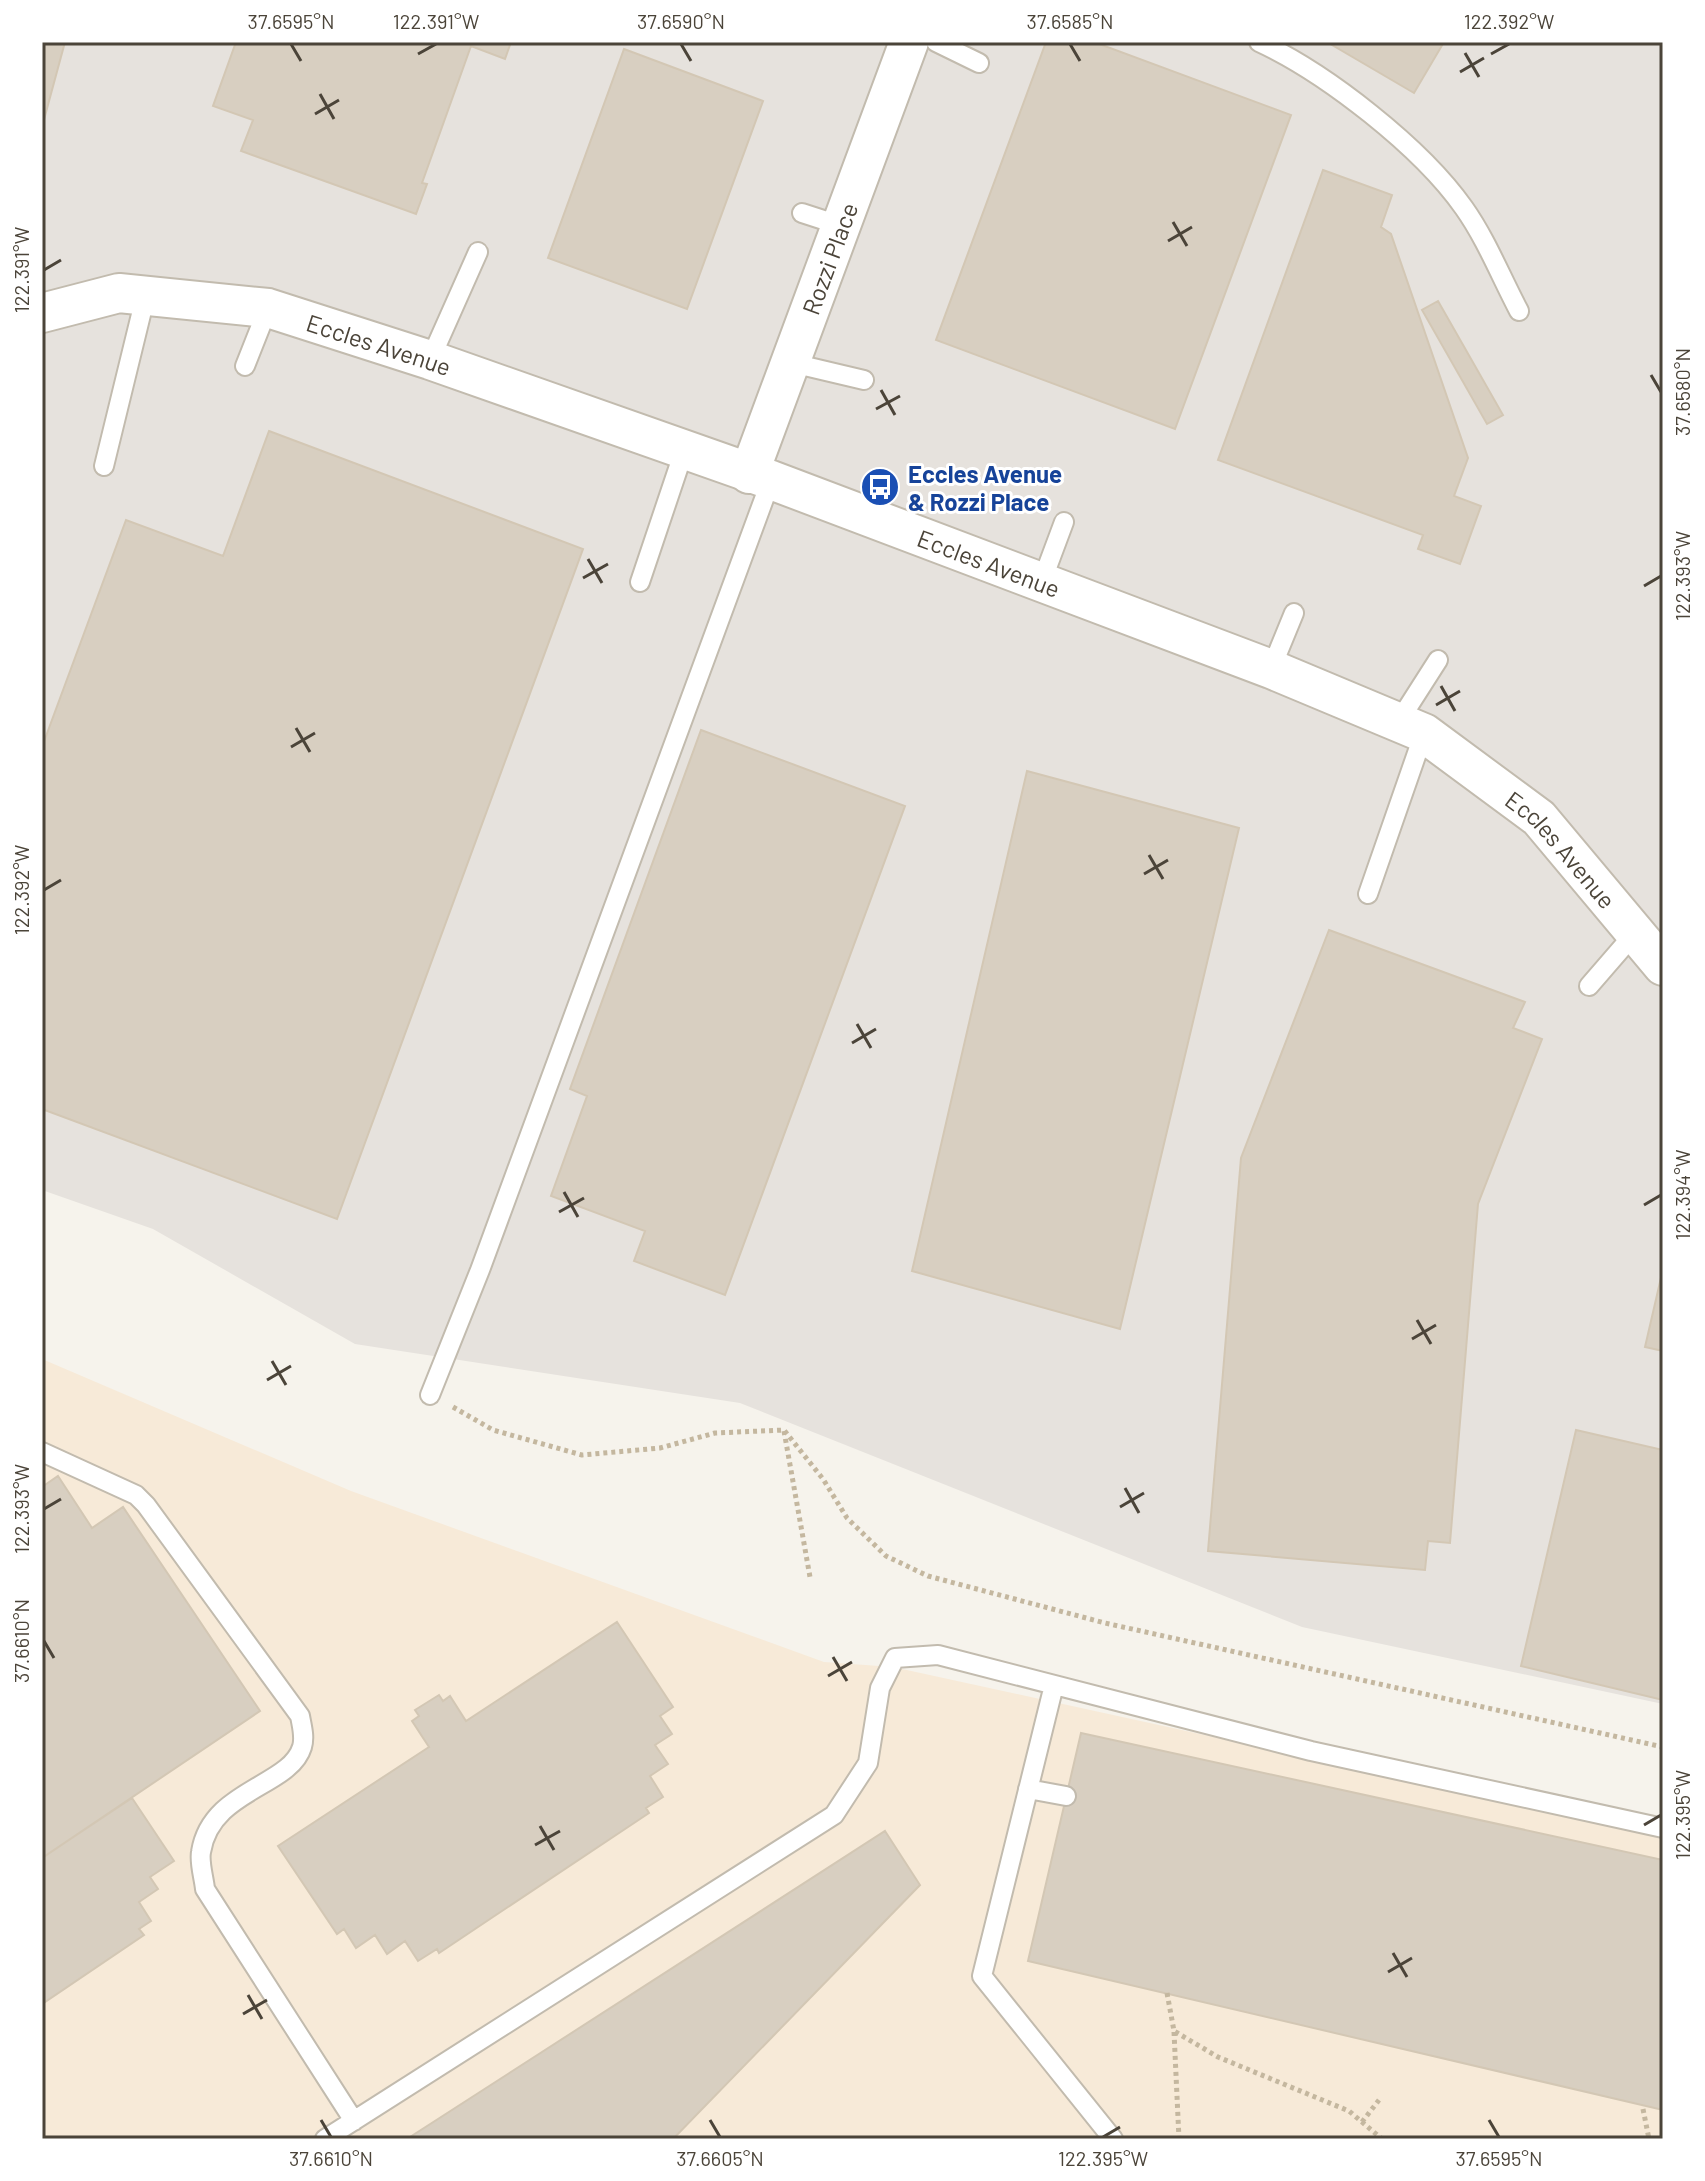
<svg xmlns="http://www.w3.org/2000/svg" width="1705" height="2181" viewBox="0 0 1705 2181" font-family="Barlow,sans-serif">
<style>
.commercial{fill:#f7ead8}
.industrial{fill:#e6e2dd}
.building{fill:#d8cfc1;stroke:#d3c7b4;stroke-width:2}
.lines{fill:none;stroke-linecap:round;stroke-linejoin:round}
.service-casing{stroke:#c2bbae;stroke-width:22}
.minor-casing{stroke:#c2bbae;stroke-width:42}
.path{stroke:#c4b79f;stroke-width:5;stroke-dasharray:4 4;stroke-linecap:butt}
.service{stroke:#fff;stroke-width:18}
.minor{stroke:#fff;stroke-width:38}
.ticks{fill:none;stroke:#4b4439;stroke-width:3}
.labels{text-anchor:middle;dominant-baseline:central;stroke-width:6;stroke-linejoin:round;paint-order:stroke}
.street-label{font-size:24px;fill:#4b4439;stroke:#fff}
.transit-label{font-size:24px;font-weight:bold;fill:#164399;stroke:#fff;text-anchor:start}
.neatline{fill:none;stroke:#4b4439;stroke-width:3}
.ticks-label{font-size:20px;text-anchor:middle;fill:#4b4439}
</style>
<rect width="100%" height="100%" fill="#f6f3ec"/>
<path class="commercial" d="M42,1359L351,1491L824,1662L893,1667L1663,1835V2139H42Z"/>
<path class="industrial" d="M42,42H1663V1704L1302,1627L740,1403L355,1344L153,1229L42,1190Z"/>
<path class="building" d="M42,42H65L42,127Z
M236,42H511L505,59L471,46L422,183L427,184L416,214L241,151L253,120L213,106Z
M1046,42H1094L1291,115L1175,429L936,340Z
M1327,42H1444L1414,93Z
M624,49L763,101L687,309L548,258Z
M1323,170L1392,195L1381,227L1391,234L1468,458L1454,496L1481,506L1460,564L1418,549L1423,535L1218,460Z
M1438,301L1503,415L1487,424L1422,310Z
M269,431L583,549L337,1219L42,1109V747L126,520L223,556Z
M701,730L905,806L725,1295L634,1261L645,1231L551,1196L587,1096L570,1089Z
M1027,771L1239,828L1120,1329L912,1271Z
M1329,930L1525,1002L1513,1028L1542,1039L1478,1204L1450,1543L1428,1541L1425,1570L1208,1551L1241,1158Z
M1663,1269V1351L1645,1347Z
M1576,1430L1663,1450V1700L1521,1666Z
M58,1476L92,1528L123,1507L260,1711L42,1858V1487Z
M617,1622L673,1707L660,1716L672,1734L655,1745L668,1764L650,1776L663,1797L646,1808L649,1813L439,1953L437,1949L418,1961L405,1941L387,1954L375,1935L356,1948L344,1929L337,1934L278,1846L429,1747L412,1721L419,1716L415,1710L439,1695L443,1701L450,1696L466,1721Z
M1081,1733L1663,1860V2110L1028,1961Z
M132,1798L174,1861L150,1877L158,1889L139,1902L151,1921L139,1929L144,1935L42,2004V1858Z
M885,1831L920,1885L673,2139H407Z"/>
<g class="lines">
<defs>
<path id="service" d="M936,42L979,63
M1259,42C1326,73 1421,147 1464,208C1486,239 1501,277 1519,311
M802,213L842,226
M430,360L478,252
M792,363L864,380
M245,366L268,308
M104,466L146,294
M1042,581L1064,522
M640,582L684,451
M1271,669L1294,613
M1399,721L1438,660
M1368,894L1424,733
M1589,986L1634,934
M430,1395L480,1270L771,480
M42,1452L136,1495L146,1505L300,1716C302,1727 305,1737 302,1747C290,1787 211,1789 201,1852C199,1863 204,1878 205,1889L354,2121
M1054,1685L982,1976L1113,2139
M1028,1789L1066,1796
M325,2139L834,1815L868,1763L880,1688L895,1658L938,1655L1311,1751L1663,1828"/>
<g id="minor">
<path id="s1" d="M42,313L119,293L268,308L430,360L771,480L1271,669L1424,733L1539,818L1663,966"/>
<path id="s2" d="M749,474L909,42"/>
</g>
</defs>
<use href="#service" class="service-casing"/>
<use href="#minor" class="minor-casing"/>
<path class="path" d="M453,1407L493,1430L582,1455L660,1448L715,1433L784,1430L823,1479L847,1518L886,1556L928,1576L1105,1623L1663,1747
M784,1431L810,1577
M1167,1993L1174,2031L1218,2057L1349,2111L1382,2139
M1174,2032L1179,2139
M1643,2109L1649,2139
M1362,2122L1379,2100"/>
<use href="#service" class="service"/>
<use href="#minor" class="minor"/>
</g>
<path class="ticks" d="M291,44L301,61M681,44L691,61M1070,44L1080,61M1465,53L1479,77M418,54L436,44M1491,54L1509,44M1460,72L1484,58M320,94L334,119M315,114L339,100M1173,222L1187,246M1168,241L1192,227M44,270L61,260M1651,375L1661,392M881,390L895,415M876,409L900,396M588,559L602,583M583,578L608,564M1644,586L1661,576M1441,686L1455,711M1436,705L1460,691M296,728L310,752M291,747L315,733M1149,855L1163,879M1144,874L1168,860M44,890L61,880M857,1024L871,1048M852,1043L876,1029M564,1192L578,1217M1644,1205L1661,1195M559,1212L584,1198M1417,1320L1431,1344M1412,1339L1436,1325M272,1361L286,1385M267,1380L291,1366M1125,1488L1139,1513M1120,1507L1144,1493M44,1509L61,1499M44,1641L54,1658M833,1657L847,1681M828,1676L852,1662M1644,1825L1661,1815M540,1826L554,1850M535,1845L560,1831M1393,1953L1407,1977M1388,1972L1412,1958M248,1995L262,2019M243,2014L267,2000M321,2120L331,2137M710,2120L720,2137M1489,2120L1499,2137M1103,2137L1120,2127"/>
<defs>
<symbol id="bus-disc" viewBox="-11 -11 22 22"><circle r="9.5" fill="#1a4fb4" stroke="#fff"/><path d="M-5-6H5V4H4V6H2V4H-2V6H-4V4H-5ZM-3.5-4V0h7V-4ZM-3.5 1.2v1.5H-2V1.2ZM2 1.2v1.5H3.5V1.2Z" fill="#fff"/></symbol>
</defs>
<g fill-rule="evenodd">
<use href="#bus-disc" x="858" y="465" width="44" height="44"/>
</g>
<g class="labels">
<g class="street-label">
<text stroke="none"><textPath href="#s2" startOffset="230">Rozzi Place</textPath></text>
<text stroke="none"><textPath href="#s1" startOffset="346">Eccles Avenue</textPath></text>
<text stroke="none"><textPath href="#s1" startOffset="994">Eccles Avenue</textPath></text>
<text stroke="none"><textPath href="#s1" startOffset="1642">Eccles Avenue</textPath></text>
</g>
<g class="transit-label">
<text x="908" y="473">Eccles Avenue<tspan x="908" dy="28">&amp; Rozzi Place</tspan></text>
</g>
</g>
<rect width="1705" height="2181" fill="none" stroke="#ffffff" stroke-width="88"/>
<rect x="44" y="44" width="1617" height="2093" class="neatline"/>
<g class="ticks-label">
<text x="291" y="29">37.6595°N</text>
<text x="436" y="29">122.391°W</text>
<text x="681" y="29">37.6590°N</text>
<text x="1070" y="29">37.6585°N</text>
<text x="1509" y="29">122.392°W</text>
<text transform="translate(22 270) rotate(-90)" y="7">122.391°W</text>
<text transform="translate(1683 392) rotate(-90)" y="7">37.6580°N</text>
<text transform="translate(1683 576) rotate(-90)" y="7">122.393°W</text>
<text transform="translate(22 890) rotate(-90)" y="7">122.392°W</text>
<text transform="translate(1683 1195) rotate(-90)" y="7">122.394°W</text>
<text transform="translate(22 1509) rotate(-90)" y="7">122.393°W</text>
<text transform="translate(22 1641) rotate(-90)" y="7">37.6610°N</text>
<text transform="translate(1683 1815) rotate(-90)" y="7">122.395°W</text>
<text x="331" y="2166">37.6610°N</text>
<text x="720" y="2166">37.6605°N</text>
<text x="1103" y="2166">122.395°W</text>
<text x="1499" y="2166">37.6595°N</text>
</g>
</svg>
